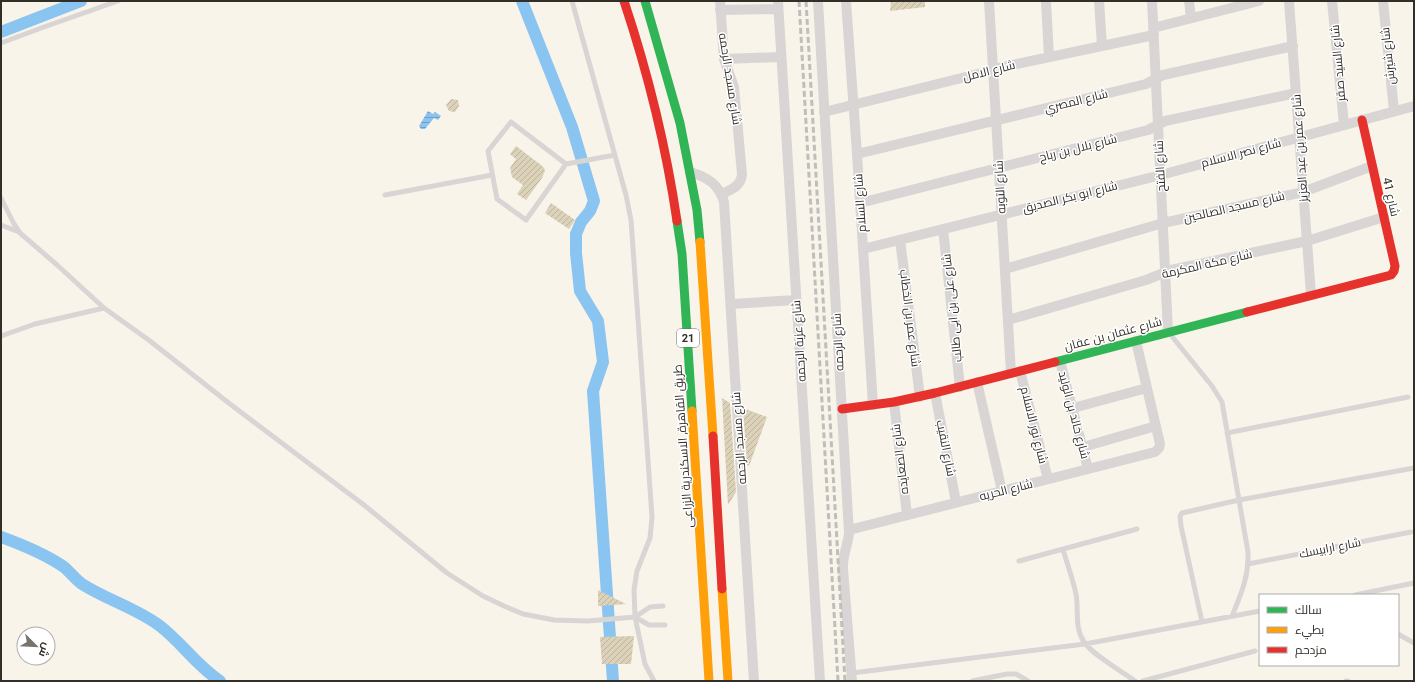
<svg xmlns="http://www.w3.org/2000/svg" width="1415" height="682" viewBox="0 0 1415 682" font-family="Roboto,Cairo,sans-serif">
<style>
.water{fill:url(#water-rules)}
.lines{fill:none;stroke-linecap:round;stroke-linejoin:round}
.canal{stroke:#8ac4f1;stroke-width:12}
.building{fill:url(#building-hatch)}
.lane{stroke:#d8d5d4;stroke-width:5}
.street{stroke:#d8d5d4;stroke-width:10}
.fast{stroke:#30b455;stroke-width:9}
.slow{stroke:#ff9f0a;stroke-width:9}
.jam{stroke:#e5322d;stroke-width:9}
.rail{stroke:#bebebb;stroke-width:3;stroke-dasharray:6 3;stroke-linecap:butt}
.labels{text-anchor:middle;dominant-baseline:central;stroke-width:3;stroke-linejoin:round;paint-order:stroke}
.shield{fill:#fff;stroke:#706d68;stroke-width:1}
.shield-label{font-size:11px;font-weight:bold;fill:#322e28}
.street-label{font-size:12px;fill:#322e28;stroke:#fff}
</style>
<defs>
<pattern id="water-rules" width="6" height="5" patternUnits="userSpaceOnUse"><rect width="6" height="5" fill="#8ac4f1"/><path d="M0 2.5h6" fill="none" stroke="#71a0c3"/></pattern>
<pattern id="building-hatch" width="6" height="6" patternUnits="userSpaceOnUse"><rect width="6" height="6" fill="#dcd1b9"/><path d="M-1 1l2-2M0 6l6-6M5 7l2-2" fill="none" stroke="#bdb49f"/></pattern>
</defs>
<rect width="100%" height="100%" fill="#f9f4ea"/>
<path class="water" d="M428,111L433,114L435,112L441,116L438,120L434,118L425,129H421L419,126Z"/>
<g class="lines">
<path class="canal" d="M522,1L572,127L594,201L590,211L581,222L576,234V253L580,291L598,321L603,362L593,391L613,681
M1,32L81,1
M1,537C23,545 45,554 64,567C70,572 75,579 82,584C107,600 136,608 160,626C182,643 197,666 220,681"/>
</g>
<path class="building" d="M891,1H925V7L890,11Z
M451,99L458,100L459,106L455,112L449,111L446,105Z
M516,146L541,165L544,168L545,171L542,178L526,200L517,194L523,185L512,177L510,168L516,159L510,154Z
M551,203L575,220L569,229L545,213Z
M722,398L730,403L736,492L728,505Z
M743,408L767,417L749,466L747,465Z
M598,590L626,604L598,606Z
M634,636L631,664H602L600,637Z"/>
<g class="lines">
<path class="lane" d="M572,1L626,195L631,220L652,517L650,538L637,571L634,590L635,617L645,664L654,681
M1,43L44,27L118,1
M566,164L511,122L488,151L497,199L526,220L566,164L615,155
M385,195L492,175
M1,198L14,224L20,233L56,264L104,308L150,341L230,404L364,505L447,573L483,596L504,606L523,614L554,620L588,621L635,617L650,607L663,606
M1,225L19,232
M1170,334L1212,386L1222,402L1248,552C1249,577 1241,594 1232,616
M1,336L35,324L104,308
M1227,433L1408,397
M1063,549C1067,564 1073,579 1076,594C1079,610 1074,627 1084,642C1093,655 1121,671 1135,681
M1019,561L1137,529
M1248,564L1411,532
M1355,595L1414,583
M635,617L649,625H665
M1202,622L1181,526L1180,516L1182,513L1239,500L1414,468
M1398,634L1414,643
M852,673L1085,644L1260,611
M972,681L1007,674H1016L1028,681
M1143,681L1255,651
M1346,681H1348"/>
<path class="street" d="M720,1L724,59L734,87L742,174C741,186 732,189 722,194
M778,1L820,681
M818,1L849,533C848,545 842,556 843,569L852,681
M846,1L857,154L873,405
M989,1L1011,373
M1046,1L1049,57
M1099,1L1102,46
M1152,1L1168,332
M1189,1L1191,18
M1289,1L1311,295
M1332,1L1344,125
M1383,1L1394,111
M720,10L778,9
M1153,28L1259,1
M724,59L781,57
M824,112L986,72L998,68L1154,35
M857,154L1146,84L1163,75L1293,46
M690,172C707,177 719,184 724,202L754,681
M860,203L1148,130L1165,121L1296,93
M943,229L960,387
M900,240L920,397
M863,249L1161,175L1414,106
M1005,269L1163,223L1303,192L1372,166
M731,304L796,300
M1008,320L1146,280L1171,270L1307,241L1384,217
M1060,361L1088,469
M1020,371L1048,479
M977,382L1002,491
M935,393L956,502
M894,402L907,515
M1073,408L1147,388
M1083,447L1156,426
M849,530L1155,452L1159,448L1160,444L1136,341"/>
<path class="fast" d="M645,1L680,123L697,210L700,242
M677,221L682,254L692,411
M1055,362L1247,312"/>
<path class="slow" d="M700,242L713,436
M692,411L709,681
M722,589L728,681"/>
<path class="jam" d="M624,1C648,73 666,146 677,221
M1247,312L1391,275L1394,271L1395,266L1362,120
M842,409L894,402L935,393L1055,362
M713,436L722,589"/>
<path class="rail" d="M799,1L838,681
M806,1L845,681"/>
</g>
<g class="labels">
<rect class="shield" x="677" y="329" width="22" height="18" rx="3"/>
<g class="shield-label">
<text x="688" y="338">21</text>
</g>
<g class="street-label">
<text transform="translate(1388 56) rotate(-96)">شارع شيرش</text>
<text transform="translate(1338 63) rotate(-95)">شارع السيد صقر</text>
<text transform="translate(989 71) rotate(-14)">شارع الامل</text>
<text transform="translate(730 79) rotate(81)">شارع مسجد الرحمه</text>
<text transform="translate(1076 101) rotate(-14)">شارع المصري</text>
<text transform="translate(1078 148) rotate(-14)">شارع بلال بن رباح</text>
<text transform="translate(1300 148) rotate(-94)">شارع عمر بن عبد العزيز</text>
<text transform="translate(1241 153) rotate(-15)">شارع نصر الاسلام</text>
<text transform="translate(1160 166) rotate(-93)">شارع الفتح</text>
<text transform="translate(1000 187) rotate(-93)">شارع التوبه</text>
<text transform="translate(1070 197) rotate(-14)">شارع ابو بكر الصديق</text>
<text transform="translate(1391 197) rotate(77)">شارع 41</text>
<text transform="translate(860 203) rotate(-94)">شارع السلام</text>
<text transform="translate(1234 207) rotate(-13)">شارع مسجد الصالحين</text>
<text transform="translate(1207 264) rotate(-13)">شارع مكة المكرمة</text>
<text transform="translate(952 308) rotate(-96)">شارع على بن ابى طالب</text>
<text transform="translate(910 318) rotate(83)">شارع عمر بن الخطاب</text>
<text transform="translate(1113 334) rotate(-15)">شارع عثمان بن عفان</text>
<text transform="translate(799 341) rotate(-94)">شارع عزبة الرحمه</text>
<text transform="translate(838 342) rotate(-93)">شارع الرحمه</text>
<text transform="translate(1074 415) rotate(75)">شارع خالد بن الوليد</text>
<text transform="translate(1034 425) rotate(76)">شارع نور الاسلام</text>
<text transform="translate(739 438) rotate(-94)">شارع مسجد الرحمه</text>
<text transform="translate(683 446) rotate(-94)">طريق القاهرة, الاسكندرية الزراعى</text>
<text transform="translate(946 448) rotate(79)">شارع النقيب</text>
<text transform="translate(900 459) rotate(-97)">شارع الصعايده</text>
<text transform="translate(1006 490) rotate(-14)">شارع الحريه</text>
<text transform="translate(1330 548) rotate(-11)">شارع ارابيسك</text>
</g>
</g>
<rect width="1415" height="682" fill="none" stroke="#322e28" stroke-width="4"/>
<rect x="1259" y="594" width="140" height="72" fill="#ffffff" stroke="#adaba9"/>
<rect x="1267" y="607" width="20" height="6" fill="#30b455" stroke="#adaba9"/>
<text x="1295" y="614" font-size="12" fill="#322e28">سالك</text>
<rect x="1267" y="627" width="20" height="6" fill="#ff9f0a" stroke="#adaba9"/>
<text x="1295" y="634" font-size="12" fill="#322e28">بطيء</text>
<rect x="1267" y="647" width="20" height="6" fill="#e5322d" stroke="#adaba9"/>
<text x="1295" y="654" font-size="12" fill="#322e28">مزدحم</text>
<g transform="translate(36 646) rotate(114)"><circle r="19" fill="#ffffff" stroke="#adaba9"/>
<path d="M0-3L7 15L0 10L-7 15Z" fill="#78736c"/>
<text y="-6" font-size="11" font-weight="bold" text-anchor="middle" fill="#322e28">ش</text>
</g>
</svg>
